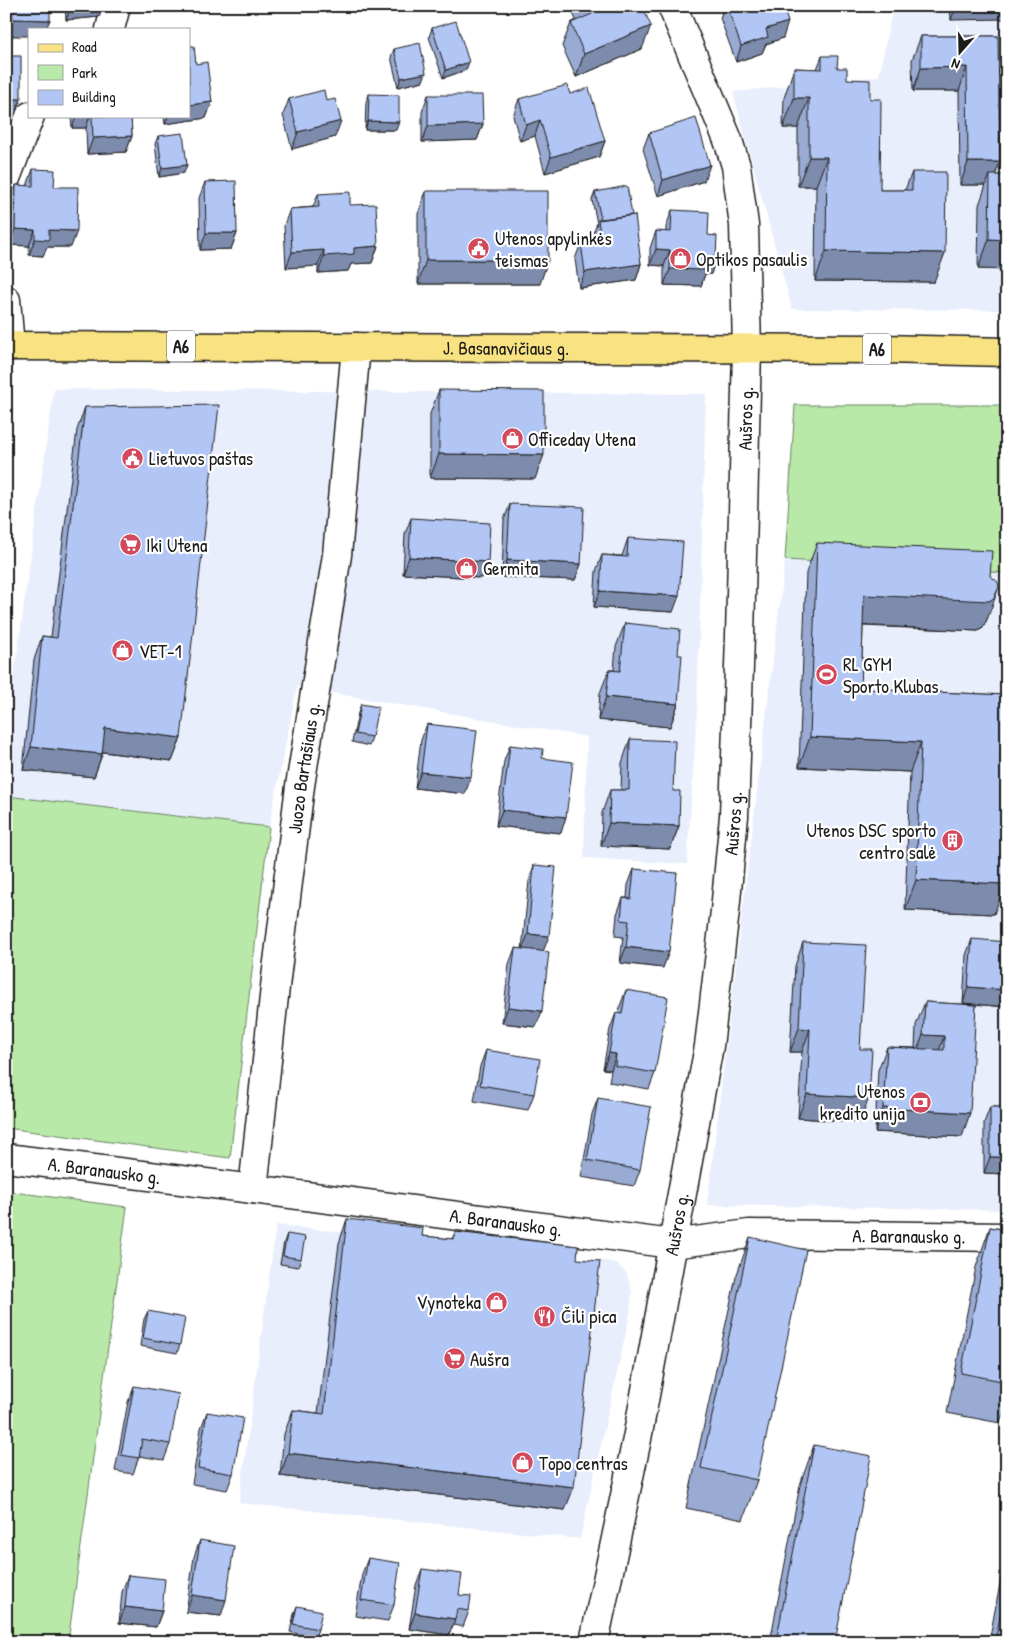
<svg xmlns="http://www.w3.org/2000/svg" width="1013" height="1648" viewBox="0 0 1013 1648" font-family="'Patrick Hand',sans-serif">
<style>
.built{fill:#e8eefc}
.green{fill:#b8e9a8;stroke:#6a8262}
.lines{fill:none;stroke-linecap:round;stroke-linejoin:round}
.minor-casing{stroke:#1c1c1c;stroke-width:31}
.tertiary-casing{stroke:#1c1c1c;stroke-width:31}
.primary-casing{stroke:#1c1c1c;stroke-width:31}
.minor{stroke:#fff;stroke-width:28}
.tertiary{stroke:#fff;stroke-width:28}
.primary{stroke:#f8e281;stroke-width:28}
.wall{fill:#99aad3;stroke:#1c1c1c}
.shaded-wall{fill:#7d8bac;stroke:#1c1c1c}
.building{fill:#b2c6f5;stroke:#1c1c1c}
.labels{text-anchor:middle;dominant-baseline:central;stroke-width:4.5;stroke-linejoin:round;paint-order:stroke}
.shield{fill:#fff;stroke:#606060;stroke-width:1}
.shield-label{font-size:18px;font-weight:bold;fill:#1c1c1c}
.poi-label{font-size:19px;fill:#1c1c1c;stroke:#fff;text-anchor:start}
.street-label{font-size:19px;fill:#1c1c1c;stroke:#fff}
</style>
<rect width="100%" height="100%" fill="#fff"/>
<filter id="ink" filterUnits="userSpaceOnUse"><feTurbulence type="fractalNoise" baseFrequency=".02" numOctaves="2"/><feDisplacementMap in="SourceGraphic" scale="10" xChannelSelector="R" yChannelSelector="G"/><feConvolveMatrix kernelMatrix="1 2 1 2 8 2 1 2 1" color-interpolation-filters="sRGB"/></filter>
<g filter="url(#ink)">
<path class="built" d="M893,6H1007V310L792,309L733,92L879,76Z
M54,389L706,394L697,713L687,864L584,858L587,737L297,687L269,827L6,796V734Z
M785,560L1007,573V1210L707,1205Z
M276,1225L614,1262L626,1272L632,1291L630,1314L580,1539L239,1503Z"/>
<path class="green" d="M795,405H1007V573L785,560Z
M6,796L269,827L230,1158L6,1128Z
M6,1191L127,1207L68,1642H6Z"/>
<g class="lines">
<defs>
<g id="minor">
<path d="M672,6L728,140L736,166L744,225L747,349"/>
<path d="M110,29L116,6"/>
<path d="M6,178L30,116"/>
<path d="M6,300L10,346"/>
<path id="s1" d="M6,1158L253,1189L672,1244L749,1234L1007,1237"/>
<path id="s2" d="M253,1189L276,978L300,786L337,555L356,347"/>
</g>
<g id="tertiary">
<path id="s3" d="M594,1642L637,1439L709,1046L725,911L734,816L740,636L747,349"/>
</g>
<g id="primary">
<path id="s4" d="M6,346L882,349L1007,352"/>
</g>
</defs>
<use href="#minor" class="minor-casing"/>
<use href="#tertiary" class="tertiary-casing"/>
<use href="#primary" class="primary-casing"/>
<use href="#minor" class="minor"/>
<use href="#tertiary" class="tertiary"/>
<use href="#primary" class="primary"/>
</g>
<path class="wall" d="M8,6H50L8,36Z
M65,6H103L99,17L66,20Z
M570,6H642V49L576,77L562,46L571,23L576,20Z
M724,6H783V38L766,44L762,53L736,62L720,18Z
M950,6H1007L951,20Z
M432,28L466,70L443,78L429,37Z
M921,36H998L1000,162L995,175H1007V270L978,269L979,205L986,185H960L959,91H913L912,60Z
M394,49L423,81L398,87L391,57Z
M822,56L837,68L847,79L870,99L880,190H905L912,172L934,282L815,281L816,186H798V128H783L784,98L794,68L817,69Z
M196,64L212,102L206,118L165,124L164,116H189Z
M369,94L396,130H365L366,102Z
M570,94L605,141L599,157L545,173L535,136L520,141L513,116L519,99Z
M428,95L483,124L477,140L422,142V112Z
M289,99L335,137L292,149L283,115Z
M71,116H131L132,136L126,152L87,154L86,128H72Z
M649,133L704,181L658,196L643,149Z
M158,136L184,173L159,177L155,144Z
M33,169L54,187L71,247H47L43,256L29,255V246L9,245L10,202L16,185L27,186Z
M205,182L237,233L231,249L200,250L199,198Z
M426,191L540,284H418V214Z
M595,192L632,215L641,264L636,280L579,288L575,259L581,243L593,241L592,236L597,223L592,200Z
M318,194L350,205L378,246L372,263L351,264L348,271L318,273V266L286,268L284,225L290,209L313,207Z
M672,210L708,235L716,257L711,274H705L701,286L664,285V266L650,265V248L656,231L666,232V227Z
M439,390L535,479L430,478V414Z
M85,407L181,738L172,761L103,752L94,777L23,770L34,660L42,636L51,637L77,430Z
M510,504L581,564L575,580L502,577L504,520Z
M411,518L482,578L403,574L405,534Z
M628,538L673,612L594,607L596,571L602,555L622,556Z
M817,543L988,617L983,628L978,631L863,626L861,689L1007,695L994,914L905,910L910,772L799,767L806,573Z
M625,623L678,655V704L670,727L598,720L600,693L609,670H614L616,647Z
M361,704L372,737L369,746L352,742L358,713Z
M427,724L465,794L415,788L421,740Z
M630,739L673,791L679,826L670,849L601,846L602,813L610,790H621L622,763Z
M510,745L542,758L561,833L496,826L504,761Z
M534,865L543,951L536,1027L502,1023L509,964L515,948L522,949L529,881Z
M634,869L663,968L620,963L623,937L615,936L617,914L623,898H627L628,885Z
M972,939L1006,1007L963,1003L966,955Z
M803,942L860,1049V1122L798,1118L802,1052H790L795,966Z
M626,990L655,1073L649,1089L609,1082L611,1070L603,1069L610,1029L616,1013L619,1014L620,1006Z
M925,1002L976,1005L962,1137L875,1132L878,1070L887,1047L915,1048L916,1025Z
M486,1050L534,1094L528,1110L474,1101L480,1066Z
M598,1098L640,1170L634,1186L581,1177L592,1114Z
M990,1107H1007V1180H1005V1174L984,1173V1123Z
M347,1219L422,1236L452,1239L455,1232L577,1259L565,1510L280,1476L284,1434L293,1410L318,1413L339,1243Z
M990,1227L1007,1230V1404L1000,1423L947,1413L976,1267Z
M287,1234L301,1259L298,1267L280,1264L284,1242Z
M750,1237L757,1480L743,1520L686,1508L736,1277Z
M148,1311L180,1345L177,1353L140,1346L144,1319Z
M134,1386L170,1444L164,1460L139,1456L133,1474L115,1471L128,1402Z
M207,1412L233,1474L227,1490L192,1484L201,1428Z
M814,1445L835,1642H770L800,1485Z
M200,1540L221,1616L186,1612L194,1557Z
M1007,1547V1642H989Z
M368,1558L394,1605L388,1621L355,1616L362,1574Z
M422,1569L459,1595L469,1611L463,1627L453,1625L449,1635L409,1629L416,1585Z
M128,1575L162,1611L156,1627L119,1623L122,1592Z
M297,1606L318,1629L315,1638L290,1632L294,1614Z"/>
<path class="shaded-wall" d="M71,6H103L99,17L66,20Z
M956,6H1007V19L951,20Z
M13,19L50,20L46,29H29V36H8Z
M788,22L783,38L766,44L762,53L736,62L741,46L766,29Z
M651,26L642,49L576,77L584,54Z
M469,62L466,70L443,78L446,70Z
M967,67L959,91H913L921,68Z
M426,73L423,81L398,87L401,78Z
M794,98H809L798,128H783Z
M6,99H21L15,115H6Z
M212,102L206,118L165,124L168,116H189V105Z
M76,116H90L86,128H72Z
M540,120L535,136L520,141L526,125Z
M341,121L335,137L292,149L298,132Z
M368,121L399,122L396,130H365Z
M483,124L477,140L422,142L428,126Z
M132,136L126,152L87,154L93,138Z
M605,141L599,157L545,173L551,157Z
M809,157H827L816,186H798Z
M968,162H1000L992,185L990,175L986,185H960Z
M187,165L184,173L159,177L162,168Z
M710,165L704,181L658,196L663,180Z
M15,229L35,230L29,246L9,245Z
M49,230L77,231L71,247H47L43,256L29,255L35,239Z
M206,233H237L231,249L200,250Z
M989,239L1007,240V270L978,269Z
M378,246L372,263L351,264L348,271L318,273L324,256L354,248Z
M656,249L670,250L664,266L650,265Z
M324,250L318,266L286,268L292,252Z
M826,251L945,253L934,282L815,281Z
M707,257H716L711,274H705L701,286L664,285L670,269Z
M426,260H548L540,284H418Z
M641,264L636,280L579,288L585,272Z
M439,454L544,455L535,479L430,478Z
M409,557L488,562L482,578L403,574Z
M507,560L581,564L575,580L502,577Z
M999,587L988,617L983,628L978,631L854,625L864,595Z
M600,591L679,596L673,612L594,607Z
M606,697L678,704L670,727L598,720Z
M105,728L181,738L172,761L97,751Z
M810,737L921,742L910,772L799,767Z
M31,747L102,754L94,777L23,770Z
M421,772L471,777L465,794L415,788Z
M502,810L566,817L561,833L496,826Z
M609,823L679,826L670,849L601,846Z
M916,880L1005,884L994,914L905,910Z
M528,934L549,936L543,952L522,950Z
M626,947L669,952L663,968L620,963Z
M968,987L1007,990V1004L1006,1007L963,1003Z
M508,1007L542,1011L536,1027L502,1023Z
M799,1028L810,1029L802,1052H790Z
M923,1035L944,1036L936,1060L914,1059Z
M609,1053L616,1054L611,1070L603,1069Z
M807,1094L869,1098L860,1122L798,1118Z
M883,1108L970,1113L962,1137L875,1132Z
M990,1157H1007V1168L1005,1174L984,1173Z
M288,1453L574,1487L565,1510L280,1476Z
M192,1595L226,1600L221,1616L186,1612Z
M125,1607L162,1611L156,1627L119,1623Z
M415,1613L455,1619L449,1635L409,1629Z"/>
<path class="building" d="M13,6H50V20L13,19Z
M589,6H642L651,26L584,54L571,23L592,14Z
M727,6H783L788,22L766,29L768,37L741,46Z
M456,21L469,62L446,70L432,28Z
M921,36H998L1000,162H968L967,67L921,68Z
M420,43L426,73L401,78L394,49Z
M189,46H194L196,64L207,62L212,102L189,105Z
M6,56H21V99H6Z
M822,56H838L837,68H847V79L870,80V99H881L880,190H912V172H946L945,253L826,251L827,157H809V98H794V68L822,69Z
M567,85L570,94L589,88L605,141L551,157L540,120L526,125L519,99Z
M324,90L326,101L335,99L341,121L298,132L289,99Z
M369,94L399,95V122L368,121Z
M428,95H482L483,124L428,126Z
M92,116H131L132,136L93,138Z
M696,118L710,165L663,180L649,133Z
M183,133L187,165L162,168L158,136Z
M33,169L55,170L54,187H78L77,231L49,230V240L35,239V230L15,229L16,185L33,186Z
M990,175H1007V240L989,239Z
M236,181L237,233H206L205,182Z
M627,186L632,215L601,219L595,192Z
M426,191H548V260H426Z
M350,192V205L376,204L378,246L354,248V254L324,256V250L292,252L290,209L319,207L318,194Z
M672,210L709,212L708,235L717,236L716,257H707V270L670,269V250L656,249V231L671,232Z
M635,215L641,264L585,272L581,243L601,240L598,220Z
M439,390L544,391V455L439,454Z
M219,405L181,738L105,728L102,754L31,747L42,636L57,638L85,407Z
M510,504L584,507L581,564L507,560Z
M411,518L490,523L488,562L409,557Z
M628,538L683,542L679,596L600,591L602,555L627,557Z
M817,543L992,551L990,576L998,582L999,587L994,598L989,601L864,595L861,689L1007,695V837L1005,884L916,880L921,742L810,737Z
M625,623L680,629L678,655H682L678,704L606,697L609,670L620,671Z
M361,704L378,707L372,737L355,734Z
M427,724L477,730L471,777L421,772Z
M630,739L675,741L673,791H680L679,826L609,823L610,790H629Z
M510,745L543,749L542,758L573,762L566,817L502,810Z
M534,865L556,867L549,936L528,934Z
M634,869L677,873L669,952L626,947L629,921L621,920L623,898L631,899Z
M972,939L1007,942V990L968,987Z
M803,942L866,945L860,1049H872L869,1098L807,1094L810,1029L799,1028Z
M515,948L549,952L542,1011L508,1007Z
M626,990L668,997L655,1073L615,1066L616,1054L609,1053L616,1013L622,1014Z
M925,1002L976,1005L970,1113L883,1108L887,1047L944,1050V1036L923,1035Z
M486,1050L540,1059L534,1094L480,1085Z
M598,1098L651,1107L640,1170L587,1160Z
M990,1107H1007V1157H990Z
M347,1219L423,1228L422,1236L454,1239L455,1232L578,1246L577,1259L600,1261L574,1487L288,1453L293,1410L324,1414Z
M990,1227L1007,1230V1382L961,1373Z
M287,1234L305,1237L301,1259L283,1256Z
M750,1237L806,1250L757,1480L701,1468Z
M148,1311L185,1318L180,1345L143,1338Z
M134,1386L179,1394L170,1444L142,1439L139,1458L121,1455Z
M207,1412L243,1418L233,1474L198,1468Z
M814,1445L871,1456L835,1642H776Z
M200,1540L234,1546L226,1600L192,1595Z
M368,1558L400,1563L394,1605L361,1600Z
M422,1569L462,1574L459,1595L471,1596L469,1611L457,1609L455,1619L415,1613Z
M128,1575L165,1579L162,1611L125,1607Z
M1007,1583V1642H995Z
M297,1606L322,1611L318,1629L293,1624Z"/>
</g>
<defs>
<symbol id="civic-disc" viewBox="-11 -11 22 22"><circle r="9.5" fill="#d1495b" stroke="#fff"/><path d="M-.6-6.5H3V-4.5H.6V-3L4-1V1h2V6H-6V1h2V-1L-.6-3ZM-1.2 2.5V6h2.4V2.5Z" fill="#fff"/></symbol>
<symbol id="shop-disc" viewBox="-11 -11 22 22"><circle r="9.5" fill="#d1495b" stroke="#fff"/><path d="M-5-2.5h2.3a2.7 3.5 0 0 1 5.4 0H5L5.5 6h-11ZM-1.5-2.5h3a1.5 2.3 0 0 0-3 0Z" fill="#fff"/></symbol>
<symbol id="supermarket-disc" viewBox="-11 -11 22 22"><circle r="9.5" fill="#d1495b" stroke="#fff"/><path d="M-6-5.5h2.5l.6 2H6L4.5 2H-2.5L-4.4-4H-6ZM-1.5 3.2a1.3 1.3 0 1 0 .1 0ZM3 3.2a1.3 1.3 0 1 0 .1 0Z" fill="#fff"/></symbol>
<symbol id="stadium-disc" viewBox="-11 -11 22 22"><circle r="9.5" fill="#d1495b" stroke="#fff"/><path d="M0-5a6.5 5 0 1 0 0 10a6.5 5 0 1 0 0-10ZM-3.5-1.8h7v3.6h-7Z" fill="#fff"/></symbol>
<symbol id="building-disc" viewBox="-11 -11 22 22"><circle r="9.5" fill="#d1495b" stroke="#fff"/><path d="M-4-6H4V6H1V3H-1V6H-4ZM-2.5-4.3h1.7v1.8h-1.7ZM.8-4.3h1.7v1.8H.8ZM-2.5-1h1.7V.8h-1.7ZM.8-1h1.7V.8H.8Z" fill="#fff"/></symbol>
<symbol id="bank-disc" viewBox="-11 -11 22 22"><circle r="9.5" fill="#d1495b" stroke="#fff"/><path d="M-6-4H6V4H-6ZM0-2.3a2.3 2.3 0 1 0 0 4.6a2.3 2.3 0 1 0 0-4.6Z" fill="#fff"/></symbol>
<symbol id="restaurant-disc" viewBox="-11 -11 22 22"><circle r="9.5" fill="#d1495b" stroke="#fff"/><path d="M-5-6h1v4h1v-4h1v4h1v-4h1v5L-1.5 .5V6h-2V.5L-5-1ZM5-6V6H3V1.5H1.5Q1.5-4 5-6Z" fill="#fff"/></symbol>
</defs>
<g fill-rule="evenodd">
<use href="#civic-disc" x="466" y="236" width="25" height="25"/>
<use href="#shop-disc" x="668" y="246" width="25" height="25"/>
<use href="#shop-disc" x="500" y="426" width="25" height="25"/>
<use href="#civic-disc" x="120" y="446" width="25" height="25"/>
<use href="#supermarket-disc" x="118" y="532" width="25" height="25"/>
<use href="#shop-disc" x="454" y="556" width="25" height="25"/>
<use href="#shop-disc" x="110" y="638" width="25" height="25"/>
<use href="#stadium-disc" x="814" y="662" width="25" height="25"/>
<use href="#building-disc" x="940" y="828" width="25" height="25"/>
<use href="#bank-disc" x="908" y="1090" width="25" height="25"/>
<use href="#shop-disc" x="484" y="1290" width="25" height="25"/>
<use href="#restaurant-disc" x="532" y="1304" width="25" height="25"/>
<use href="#supermarket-disc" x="442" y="1346" width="25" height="25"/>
<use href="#shop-disc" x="510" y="1450" width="25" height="25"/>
</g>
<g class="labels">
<g class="shield">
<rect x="167" y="330.5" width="28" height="31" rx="4"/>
<rect x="863" y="333.5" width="28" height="31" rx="4"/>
</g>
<g class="shield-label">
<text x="181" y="346">A6</text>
<text x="877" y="349">A6</text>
</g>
<g class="poi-label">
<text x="495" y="238">Utenos apylinkės<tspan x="495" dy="22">teismas</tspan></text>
<text x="696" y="259">Optikos pasaulis</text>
<text x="528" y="439">Officeday Utena</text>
<text x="149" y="458">Lietuvos paštas</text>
<text x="146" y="545">Iki Utena</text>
<text x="483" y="568">Germita</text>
<text x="139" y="651">VET-1</text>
<text x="843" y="664">RL GYM<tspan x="843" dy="22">Sporto Klubas</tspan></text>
<text x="936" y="830" text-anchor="end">Utenos DSC sporto<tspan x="936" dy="22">centro salė</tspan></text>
<text x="905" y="1091" text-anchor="end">Utenos<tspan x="905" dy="22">kredito unija</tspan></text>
<text x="481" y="1302" text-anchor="end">Vynoteka</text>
<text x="561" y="1316">Čili pica</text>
<text x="470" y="1359">Aušra</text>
<text x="539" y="1463">Topo centras</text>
</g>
<g class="street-label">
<text stroke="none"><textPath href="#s4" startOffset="500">J. Basanavičiaus g.</textPath></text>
<text stroke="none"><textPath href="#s3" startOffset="1236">Aušros g.</textPath></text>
<text stroke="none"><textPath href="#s2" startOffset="424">Juozo Bartašiaus g.</textPath></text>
<text stroke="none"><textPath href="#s3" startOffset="831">Aušros g.</textPath></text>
<text stroke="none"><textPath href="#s1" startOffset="99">A. Baranausko g.</textPath></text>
<text stroke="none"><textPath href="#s1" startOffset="504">A. Baranausko g.</textPath></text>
<text stroke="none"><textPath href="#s3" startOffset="426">Aušros g.</textPath></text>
<text stroke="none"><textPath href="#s1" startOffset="909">A. Baranausko g.</textPath></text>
</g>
</g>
<rect width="1013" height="1648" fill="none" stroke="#fff" stroke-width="25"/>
<rect x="12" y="12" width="988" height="1623" fill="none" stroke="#1c1c1c" stroke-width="2" filter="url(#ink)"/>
<rect x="28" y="28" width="162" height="90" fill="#ffffff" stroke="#a4a4a4"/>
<rect x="38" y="44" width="25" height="8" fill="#f8e281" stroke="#a4a4a4"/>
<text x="72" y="52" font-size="15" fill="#1c1c1c">Road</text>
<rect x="38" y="65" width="25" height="15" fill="#b8e9a8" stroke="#a4a4a4"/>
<text x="72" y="78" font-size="15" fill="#1c1c1c">Park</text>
<rect x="38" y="90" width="25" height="15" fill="#b2c6f5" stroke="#a4a4a4"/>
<text x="72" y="102" font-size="15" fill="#1c1c1c">Building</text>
<g transform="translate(960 52) rotate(200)" stroke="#ffffff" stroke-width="4" paint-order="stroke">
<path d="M0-4L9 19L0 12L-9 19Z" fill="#1c1c1c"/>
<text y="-8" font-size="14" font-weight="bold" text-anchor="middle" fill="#1c1c1c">N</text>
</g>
</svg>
